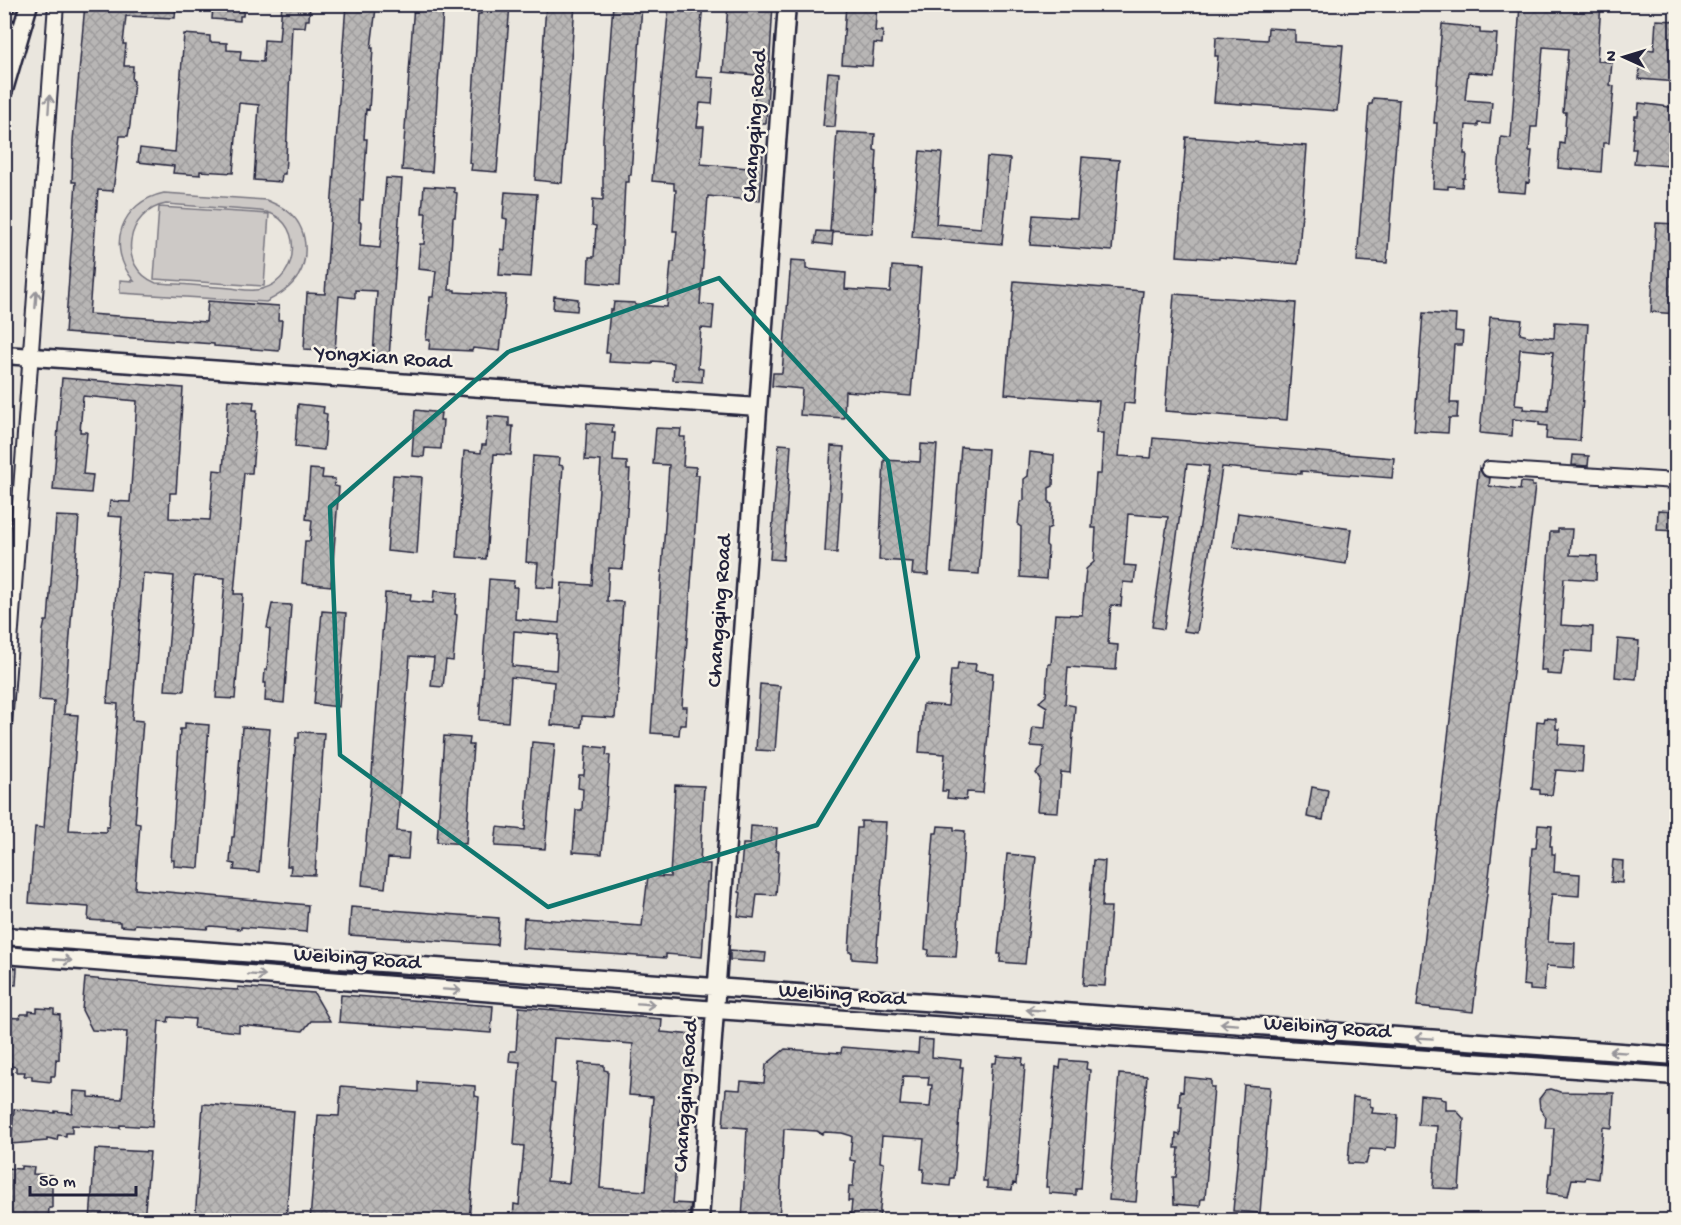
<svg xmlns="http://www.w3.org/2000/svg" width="1681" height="1225" viewBox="0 0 1681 1225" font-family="'Gochi Hand',sans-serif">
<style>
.green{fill:#cdc9c6;stroke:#787680;stroke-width:1.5;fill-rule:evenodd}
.building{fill:url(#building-cross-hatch);stroke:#22223b;stroke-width:1.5;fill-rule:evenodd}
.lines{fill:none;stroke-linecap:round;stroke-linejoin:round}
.minor-casing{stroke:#22223b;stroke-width:18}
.tertiary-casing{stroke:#22223b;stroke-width:21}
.secondary-casing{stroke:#22223b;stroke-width:24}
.minor{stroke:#f7f3e8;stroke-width:14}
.tertiary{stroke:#f7f3e8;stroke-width:16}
.secondary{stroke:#f7f3e8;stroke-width:20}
.oneway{stroke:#97959a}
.marked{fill:none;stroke:#0f766e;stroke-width:4.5;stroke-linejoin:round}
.labels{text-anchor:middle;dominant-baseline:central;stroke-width:5;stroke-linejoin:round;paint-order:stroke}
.street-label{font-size:22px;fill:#22223b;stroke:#f7f3e8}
</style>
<defs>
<pattern id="building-cross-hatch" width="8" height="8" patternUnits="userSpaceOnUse" patternTransform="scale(1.5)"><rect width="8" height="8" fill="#b8b6b5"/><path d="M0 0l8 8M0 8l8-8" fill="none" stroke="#9e9c9d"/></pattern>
</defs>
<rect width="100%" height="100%" fill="#eae6de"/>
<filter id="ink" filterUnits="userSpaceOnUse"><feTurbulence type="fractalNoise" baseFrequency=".0167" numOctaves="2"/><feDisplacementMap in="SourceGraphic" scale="12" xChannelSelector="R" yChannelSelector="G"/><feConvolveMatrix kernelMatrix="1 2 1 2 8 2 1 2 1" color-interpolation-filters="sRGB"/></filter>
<g filter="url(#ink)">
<path class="green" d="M164,193L266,200C275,204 284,207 291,214C309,231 310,265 293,283C286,291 276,297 266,302L120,293V280L134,281C105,247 121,202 164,193ZM166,204L260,211C304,215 302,279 262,289C252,292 240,289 230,288C205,286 181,284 156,283C116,267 126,211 166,204Z
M159,207L269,214L264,286L154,279Z"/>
<path class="building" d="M85,4H176L175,18L126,16L123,44H126L124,66H133L132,80L134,81L130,125L128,136H120L113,191L98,190L89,314L206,322L208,301L279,306L278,320H282L279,351L214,346V344L65,333L76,182H72L73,141Z
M213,4H244L243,16H240V21L212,19Z
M282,4H310L309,20H306L305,27L292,26L286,158L285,174H282L281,182L254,180L259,105L239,103L233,173L200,171V175L173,173L174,166L138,162L140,148L175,152L184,34L210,36V42L227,43V50L241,51L240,60L263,62L264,40L279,41Z
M346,4H373V8H376L371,48H373L369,110L366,109L364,139H367L363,200H360L359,222H361L360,246L380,248L386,178L402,179L389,358L373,357L377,291L355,290V298L339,296L335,351L304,349L307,293L325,294Z
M414,4H441V10H443L432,172L402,170Z
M481,4H510L497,172L471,170L472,164L469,163L478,14H481Z
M546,4H575L562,183L535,180Z
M613,4H642L631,175H629V182H625L620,285L588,282L589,257H594L596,226L592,225L593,199L603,200V138Z
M669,4H703L696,77L714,78L712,104L700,103L697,127H704L701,164L749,168L750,154L763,155L760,201L708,196L700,304L714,305L712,329L701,328L698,368L703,369L702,382L673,380L674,363L653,361L652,364L609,362L610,353H606L610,310H613L614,302L635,303V305L667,307L671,262H674L677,231H673L676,190H674V183L652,181Z
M728,4H773L766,123H753L756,75L723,72Z
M846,4H877L875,31H883L882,44L874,43L872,66L842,64Z
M1520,4H1601L1597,61L1612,62L1610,85L1614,86L1609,143H1603L1601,172L1558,168L1560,143L1564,144L1566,112H1563L1568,49L1543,47L1537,127H1531L1529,151H1532L1529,183L1526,182L1525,193L1497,191L1501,137L1511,138Z
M1656,20L1677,21V82L1639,79L1641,49L1654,50Z
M1442,24L1480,28V33L1497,34L1494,74L1468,72L1465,100L1492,102L1490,124L1478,123V126L1466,125L1464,154H1467L1465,178H1463L1462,187L1448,186V189L1433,188L1437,123H1434Z
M1268,28L1295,30V42L1343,45L1337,111L1214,102L1218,56H1215L1216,37L1267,40Z
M828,72L839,73L835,127L823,126Z
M1373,98L1399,100L1387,263L1357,261L1369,104H1372Z
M1639,103L1677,108V151H1674L1673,163H1668V166L1634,163L1636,149H1632L1635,116H1638Z
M837,132L875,134L874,150L877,151L872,234L830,231Z
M1186,137L1307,146L1298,264L1219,257V259L1177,256Z
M920,151L942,153L936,224L981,228L987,157L1010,159L1002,244L912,237Z
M1082,157L1119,160L1112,251L1030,245L1033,215L1077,218Z
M424,186L454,188V192L457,193L455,217H453L449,290H455V292L506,295L500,351L473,348L472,351L429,349L430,340H426L430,297H433L436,271L418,269L420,244H424L426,213H422Z
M505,192L537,194L531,277L499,275L501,249L505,250L507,219L503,218Z
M1656,223L1677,224V314L1651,312Z
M817,231L833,232L832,245L815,243Z
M791,260L806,261V269L846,273L845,289L890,292L892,266L921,268L911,396L845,391L844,418L800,415L802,389L772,386L773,373H782Z
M1014,281L1143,291L1135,366H1137L1134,404L1124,403L1119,456L1151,458L1153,438L1394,458L1392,478L1301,471V474L1222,467L1197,633L1184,631L1209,466L1187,464L1164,629L1152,627L1168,517L1128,514L1124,565L1136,566L1134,583L1123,582L1121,606L1111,605L1108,644L1118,645L1116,670L1068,667L1065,704L1075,706L1070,773L1061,772L1058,812L1037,811L1040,779L1036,773L1042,767L1044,747L1031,746L1032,732L1033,727L1045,728L1047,707L1039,702L1046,696L1048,664H1051L1055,614L1082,615L1086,569L1094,562L1096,528H1092L1096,474H1101L1103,433H1096L1099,401L1005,394Z
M1174,294L1296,303L1287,420L1165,411Z
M554,296L578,299L577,311L553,309Z
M1423,313L1456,315L1455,331L1463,332L1462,345H1454L1450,403H1458L1457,418H1449L1448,433L1414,431Z
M1490,317L1522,320L1520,334L1528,336L1554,338L1555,322L1588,324L1580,441L1546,439L1547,426L1539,425V422L1513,419L1512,436L1480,433ZM1520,349L1553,352L1548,411L1523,409L1524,406L1515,405Z
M62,378L183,388L176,493H170L169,518L210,520L214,470L223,471L228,400L254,402L253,410H257L252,473H244L234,594H243L235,699L216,698L225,578L194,576L184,691L165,690L174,576L143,573L132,720L143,721L135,823L140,824L135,889L308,905L306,932L241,927V929L211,926L208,927L207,929L135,924L134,927L120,926V922L88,920L89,907L29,903L35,827L44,828L54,701L39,700L43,630L45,621H48L56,516L79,517L64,714L78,715L69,830L106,832V827H109L118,704L107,703L122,517L108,516L110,501L130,502L137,401L83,396L80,432H87L83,474L93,475L91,493L53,490Z
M298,404L324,407L323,413L327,414L324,450L295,447Z
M415,410L441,413L440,420H443L441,449L425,448L424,457L412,456Z
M488,416L509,418V426H513L511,455L494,454L486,559L457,557L464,451L481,453L482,445H486Z
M587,423L613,425L612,433H615L613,461L627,462V470H630L623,569L609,568L607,601L623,602L615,718L582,716L581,727L551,725L554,682L511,677L508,722L479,720L489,579L514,581L513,587H517L515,619L559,623L562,583L592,585L601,461L585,460ZM514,631L558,635L556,670L512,666Z
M656,428L681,429L680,437H685L683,466L696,467L695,475H699L682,707H687L686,725H680L679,735L651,733L669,465L653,464Z
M779,444L791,445L783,560L770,559Z
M921,444L937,445L928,575L912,574L913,562L879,560L884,460L920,462Z
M831,446L844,447L837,553L825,552Z
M961,447L988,449L979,574L951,572Z
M1030,452L1054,455L1053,486L1049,488V503L1052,504L1051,527L1047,529L1046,545L1048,547L1046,579L1020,577L1021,527L1018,525L1020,503L1024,500V479L1028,476Z
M1573,455L1589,456L1588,466L1572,465Z
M533,456L560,458L559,465L563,466L554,588L536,587L538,563L526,562Z
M1479,468L1484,476L1490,478L1489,486L1520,490L1521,482L1532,483V486H1535L1473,1012L1417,1006Z
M310,469L323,470L322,478L335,479L334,486L339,487L331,586L302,583L305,541H310L312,520L306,519Z
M393,475L422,477L417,554L387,551Z
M1658,510L1677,511V531L1657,530Z
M1238,513L1351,529L1346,564L1233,547Z
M1558,529H1572L1570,555L1597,556L1596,580L1564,578L1561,625L1593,627L1592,652L1565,650L1561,675L1547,674V670H1541L1550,532H1558Z
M434,591L457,593L455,614L457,615L453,661L446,660L443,687L431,686L434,658L410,656L397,831L410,832L408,859L388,858L385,888L362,885L372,774L385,593L411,594L410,601L433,603Z
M272,604L291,605L284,703L265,701L266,683H264L265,670H267L270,629L267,628Z
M322,611L346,613L339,707L314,704Z
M1618,639L1639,641L1636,679L1615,677Z
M958,663L976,664L975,671L993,673L983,793L967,792L966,800L947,798L948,791H942L945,754L919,752L923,704L948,706L951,670H957Z
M760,684L780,686L775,751L756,750Z
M1545,718L1556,719V729H1559L1558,744L1584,746L1582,772L1556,770L1552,795L1540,794V790L1532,789L1537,721L1544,722Z
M185,723L209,725L199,868L174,866V860H171L180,729H185Z
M242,727L270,729L259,872L234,870L235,864L230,863L232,837H234Z
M299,732L324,733L315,875L290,874L291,866H287L296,738H299Z
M444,736L470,738L469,745H473L466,844L437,842Z
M532,742L555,744L545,849L495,846L497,827L525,830Z
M586,746L607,748L606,755L610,756L602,854L573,852L576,810H582L583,789L578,788L579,775H584Z
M675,785L704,786L700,864H710L709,882H707L702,957L666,954V958L522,948L524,918L642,926L648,876L670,877Z
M1312,787L1328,790L1323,820L1307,817Z
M861,821L886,822L876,961L852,959V952H849L857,828H861Z
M1538,825L1552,826L1550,846H1552V854H1555L1554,872L1580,874L1579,896L1552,894L1550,909L1548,942L1575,943L1574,968L1546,966L1544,991L1530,990V986L1523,985L1532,848H1536Z
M751,826L777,828L776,851H779L776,895L757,894L754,918L738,916L741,893L739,892L743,844H750Z
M938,826L954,827V830L965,831L956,957L928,956L929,950L925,949L933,845L934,833H937Z
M1007,854L1036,857L1025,964L1000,962L1001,954H998Z
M1093,860L1105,861L1102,907H1111L1105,986L1083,985Z
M1613,860L1623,861L1622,883L1611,882Z
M351,907L499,918L497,945L349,935Z
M730,950L766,953L765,962L730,960Z
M6,967L17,968L16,985L5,984Z
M85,978L204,989V988L238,990V987L314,993L330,1021H311L303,1031L239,1025V1032L194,1028L195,1019L169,1017L168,1022L159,1021L152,1127L120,1125V1128L72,1125V1133H66V1136L58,1135L57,1140L47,1138V1141L11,1144L14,1109L55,1113V1111L72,1113L74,1091L89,1092V1097L122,1099L127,1032L92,1030L82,1010Z
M341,995L493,1006L491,1033L339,1022Z
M519,1007L662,1019L661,1032L694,1035L688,1102L681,1101L673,1203L691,1204L689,1218H684L683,1221H513L514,1204L519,1205L524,1146L514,1145L520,1062L509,1061L510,1051H516ZM554,1038L633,1044L629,1095L653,1097L646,1191L600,1188L608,1071L604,1070V1065L579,1063L569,1183L547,1181L555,1084L551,1083Z
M37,1008L54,1009V1014L60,1015L59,1060L56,1059L55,1076H51V1082L32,1080V1076H24L25,1072H16V1067L11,1066V1063L4,1062V1017L20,1018L21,1014H29V1011L37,1012Z
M919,1039L933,1040L932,1057L961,1060L960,1067H963L954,1178H951L950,1186L923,1183L924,1169H921L924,1139L882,1136L880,1162L884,1163L879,1221H850L852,1201H848L849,1186H853L855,1161L850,1160L852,1136L842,1133L825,1132L822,1134L817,1131L784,1129L779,1221H742L747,1128L723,1126L726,1089L740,1090L741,1081L764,1083L766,1065L785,1049L841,1053L842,1047L918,1053ZM903,1076L929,1077L928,1085H932L930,1107L900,1105Z
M997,1056L1023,1058L1022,1065H1025L1016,1184L1013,1183L1012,1190L987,1188V1181H983L992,1063H996Z
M1061,1060L1087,1062L1086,1069L1090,1070L1081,1189H1076V1195L1049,1193V1187H1046L1056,1067L1060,1068Z
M1119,1074L1147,1076L1136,1202L1109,1200Z
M1184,1077L1211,1080V1087H1214L1205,1199H1201L1200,1206L1174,1204L1173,1177H1176L1179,1148H1175L1176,1134L1180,1135L1182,1106H1179L1180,1091L1183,1092Z
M418,1082L475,1086V1096L479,1097L469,1221H310L318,1115L339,1116L341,1086L418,1092Z
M1244,1085L1270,1087L1260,1213L1233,1211Z
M1551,1089L1560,1092L1614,1093L1612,1128L1603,1127L1598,1179L1586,1177L1585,1180L1572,1179L1568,1196L1547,1193L1549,1173H1551L1554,1128H1545L1546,1117L1540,1109L1539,1099L1546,1090Z
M1420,1095L1441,1097V1099L1446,1100V1110H1456L1464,1119L1459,1189L1433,1188L1437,1126L1418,1125Z
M1353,1097L1370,1099V1106L1373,1107L1372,1113L1398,1115L1396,1148L1387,1147L1386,1150L1370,1149L1366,1164L1348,1163Z
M203,1104L294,1111L286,1221H195Z
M95,1149L150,1152L144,1221H90Z
M21,1166L34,1167L33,1174L52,1175V1208H49L48,1221H4V1168L21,1169Z"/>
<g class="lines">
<defs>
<path id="minor" d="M1489,469L1676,481
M4,726L56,4"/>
<path id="tertiary" d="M4,25L7,27L15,52
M4,90L29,4
M4,355L758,407
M4,936L1676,1056
M4,955L716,1010L1676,1076
M700,1220L787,4"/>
<path id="secondary" d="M4,5L5,4"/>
</defs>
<use href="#minor" class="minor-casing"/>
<use href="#tertiary" class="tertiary-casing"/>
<use href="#secondary" class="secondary-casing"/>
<use href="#minor" class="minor"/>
<use href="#tertiary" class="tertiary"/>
<use href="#secondary" class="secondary"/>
</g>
<defs><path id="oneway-shaft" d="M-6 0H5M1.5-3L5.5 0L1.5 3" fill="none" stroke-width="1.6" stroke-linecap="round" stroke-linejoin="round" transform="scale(1.5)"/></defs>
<g class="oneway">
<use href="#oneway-shaft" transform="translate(49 104) rotate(-86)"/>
<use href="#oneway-shaft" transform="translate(36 299) rotate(-86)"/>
<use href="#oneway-shaft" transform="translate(63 960) rotate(4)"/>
<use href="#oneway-shaft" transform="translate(257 975) rotate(4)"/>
<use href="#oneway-shaft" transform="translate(452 990) rotate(4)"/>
<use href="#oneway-shaft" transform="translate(646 1004) rotate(4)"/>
<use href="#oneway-shaft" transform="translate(1035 1010) rotate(-176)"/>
<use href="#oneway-shaft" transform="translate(1229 1024) rotate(-176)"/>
<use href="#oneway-shaft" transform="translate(1424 1038) rotate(-176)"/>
<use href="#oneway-shaft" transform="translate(1618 1052) rotate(-176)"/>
</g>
</g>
<path class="marked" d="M719,278L888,461L918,657L817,825L548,907L340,755L330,507L508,352Z"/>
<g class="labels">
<g class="street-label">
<text transform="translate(756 126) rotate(-86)">Changqing Road</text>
<text transform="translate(383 359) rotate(4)">Yongxian Road</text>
<text transform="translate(721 611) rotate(-86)">Changqing Road</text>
<text transform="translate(357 960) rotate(4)">Weibing Road</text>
<text transform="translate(842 996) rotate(4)">Weibing Road</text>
<text transform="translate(1327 1029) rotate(4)">Weibing Road</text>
<text transform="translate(687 1096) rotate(-86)">Changqing Road</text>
</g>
</g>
<rect width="1681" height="1225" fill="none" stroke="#f7f3e8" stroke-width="24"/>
<rect x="12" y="12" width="1657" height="1201" fill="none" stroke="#22223b" stroke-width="2" filter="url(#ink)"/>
<g transform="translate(1624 57) rotate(274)" stroke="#f7f3e8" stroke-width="4.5" paint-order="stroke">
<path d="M0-4.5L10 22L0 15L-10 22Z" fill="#22223b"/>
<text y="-9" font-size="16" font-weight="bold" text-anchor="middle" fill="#22223b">N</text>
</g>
<path d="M30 1186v9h106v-9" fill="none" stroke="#22223b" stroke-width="3"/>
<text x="39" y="1186" font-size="18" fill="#22223b" stroke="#f7f3e8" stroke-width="4.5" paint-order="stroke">50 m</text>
</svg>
